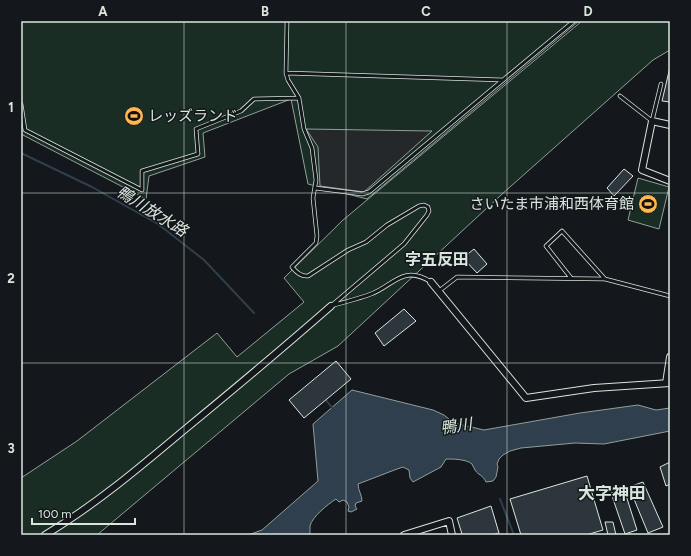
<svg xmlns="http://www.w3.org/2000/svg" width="691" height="556" viewBox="0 0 691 556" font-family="Figtree,'Noto Sans JP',sans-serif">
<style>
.green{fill:#1a2d24;stroke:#939e99}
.parking{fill:#24282b;stroke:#939e99}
.water{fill:#2f3f4d;stroke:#939e99}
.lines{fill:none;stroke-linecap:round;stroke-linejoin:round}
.stream{stroke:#2f3f4d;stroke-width:2}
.building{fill:#2c363c;stroke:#d8e6dc}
.service-casing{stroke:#d8e6dc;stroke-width:4.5}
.minor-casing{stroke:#d8e6dc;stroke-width:8}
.service{stroke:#14181c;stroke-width:3}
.minor{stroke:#14181c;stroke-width:6}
.grid{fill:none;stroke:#d8e6dc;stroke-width:1;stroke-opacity:0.55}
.labels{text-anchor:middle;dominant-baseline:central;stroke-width:3;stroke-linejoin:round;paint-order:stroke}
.poi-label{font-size:15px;fill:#d8e6dc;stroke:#14181c;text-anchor:start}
.water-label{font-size:16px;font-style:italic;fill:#d8e6dc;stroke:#14181c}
.neighbourhood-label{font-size:16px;font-weight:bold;fill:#d8e6dc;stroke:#14181c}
.quarter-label{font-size:17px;font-weight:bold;fill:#d8e6dc;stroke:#14181c}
.neatline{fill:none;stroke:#d8e6dc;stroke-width:1.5}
.grid-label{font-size:13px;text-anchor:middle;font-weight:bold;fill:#d8e6dc}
</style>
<rect width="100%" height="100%" fill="#14181c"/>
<path class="green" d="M21,21H579L367,199L308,184L291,99L203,133L205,157L149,176L146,199L21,134Z
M582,21H670V50L653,60L501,195L338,346L289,374L97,535H21V478L77,441L217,333L237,357L304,302L284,278L343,220Z
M638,178L669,187L659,229L628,220Z"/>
<path class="parking" d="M306,129L432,131L364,192L320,186L318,147Z"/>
<path class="water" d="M352,390L433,410L444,415L454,423L484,430L580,413L638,405L656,410L670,408V431L604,444L575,443L521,448L510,451L503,455L499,459L497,464L498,467L496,477L493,481L486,482C483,475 478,475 475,470C474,468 473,466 472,464C466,459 453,459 446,459L441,467L413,482L410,478L409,470L403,467L397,469L358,484C358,490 362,495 362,501L356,503L355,506L357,509L351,512L348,511L349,507L347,502L343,500L339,502L336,499C328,504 312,517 310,526C310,529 310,531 310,533L308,535H248L262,530L318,481L313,424Z"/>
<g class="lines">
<path class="stream" d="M21,153L92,187L158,224L204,260L254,313
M326,400L333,409
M500,499L514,535"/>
</g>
<path class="building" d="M670,67V102L662,101Z
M624,169L633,176L614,196L607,188Z
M474,249L487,264L477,273L463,258Z
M404,309L416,321L384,346L375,333Z
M336,361L351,379L304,418L289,400Z
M670,462V484L666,486L660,467Z
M587,476L603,530L586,535H521L510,499Z
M643,482L663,527L648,533L629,487Z
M624,489L637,530L625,534L611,493Z
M491,506L499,533L492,535H460L462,534L457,518Z
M605,522H613L616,535H608Z"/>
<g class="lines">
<defs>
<path id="service" d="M287,21L286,73L503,80L574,21
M286,73L288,80L299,98L304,129L312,148L316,180L313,198L317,236L316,243L292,267C296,272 301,277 308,276L348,250L366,242L387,225L419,206L424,205L428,207L429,211L427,215L404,244L331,306C344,302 358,299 371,294C393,286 403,264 431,282
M620,96L652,121L661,84
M21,104L25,130L142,190V171L198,154L196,129L241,111L254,99L299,98
M315,188L362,194L369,192L503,80
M571,278L546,246L562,231L605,279
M439,291L457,277L605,279L670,296"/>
<path id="minor" d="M670,125L652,121L642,170L670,181
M431,282L526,398L594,388L670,383
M666,383L670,357
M45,535C95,505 139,468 183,431C233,390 283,348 331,306
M404,535L449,521L452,535"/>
</defs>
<use href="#service" class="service-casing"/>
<use href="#minor" class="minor-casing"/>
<use href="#service" class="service"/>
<use href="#minor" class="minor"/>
</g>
<path class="grid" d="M184,21V535M346,21V535M507,21V535M21,193H670M21,363H670"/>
<defs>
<symbol id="stadium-disc" viewBox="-11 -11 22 22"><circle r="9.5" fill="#ffb74d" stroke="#14181c"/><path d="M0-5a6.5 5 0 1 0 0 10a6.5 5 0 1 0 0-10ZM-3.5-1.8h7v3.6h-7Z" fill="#111"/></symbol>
</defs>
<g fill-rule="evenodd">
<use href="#stadium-disc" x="123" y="105" width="22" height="22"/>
<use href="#stadium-disc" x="637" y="193" width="22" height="22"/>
</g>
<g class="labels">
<g class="poi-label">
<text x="148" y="116">レッズランド</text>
<text x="634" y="204" text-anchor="end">さいたま市浦和西体育館</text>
</g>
<g class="water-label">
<text transform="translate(152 211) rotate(32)">鴨川放水路</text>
<text transform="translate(456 426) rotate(-8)">鴨川</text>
</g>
<g class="neighbourhood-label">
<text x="437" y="259">字五反田</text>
</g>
<g class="quarter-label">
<text x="612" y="493">大字神田</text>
</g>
</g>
<rect width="691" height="556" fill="none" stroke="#14181c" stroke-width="44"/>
<path d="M32 518v6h103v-6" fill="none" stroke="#d8e6dc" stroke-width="2"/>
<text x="38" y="518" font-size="12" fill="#d8e6dc" stroke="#14181c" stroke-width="3" paint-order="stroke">100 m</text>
<rect x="22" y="22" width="647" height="512" class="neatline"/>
<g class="grid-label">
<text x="103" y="16">A</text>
<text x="265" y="16">B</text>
<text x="426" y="16">C</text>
<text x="588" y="16">D</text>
<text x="11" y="112">1</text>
<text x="11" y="283">2</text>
<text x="11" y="453">3</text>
</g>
</svg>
